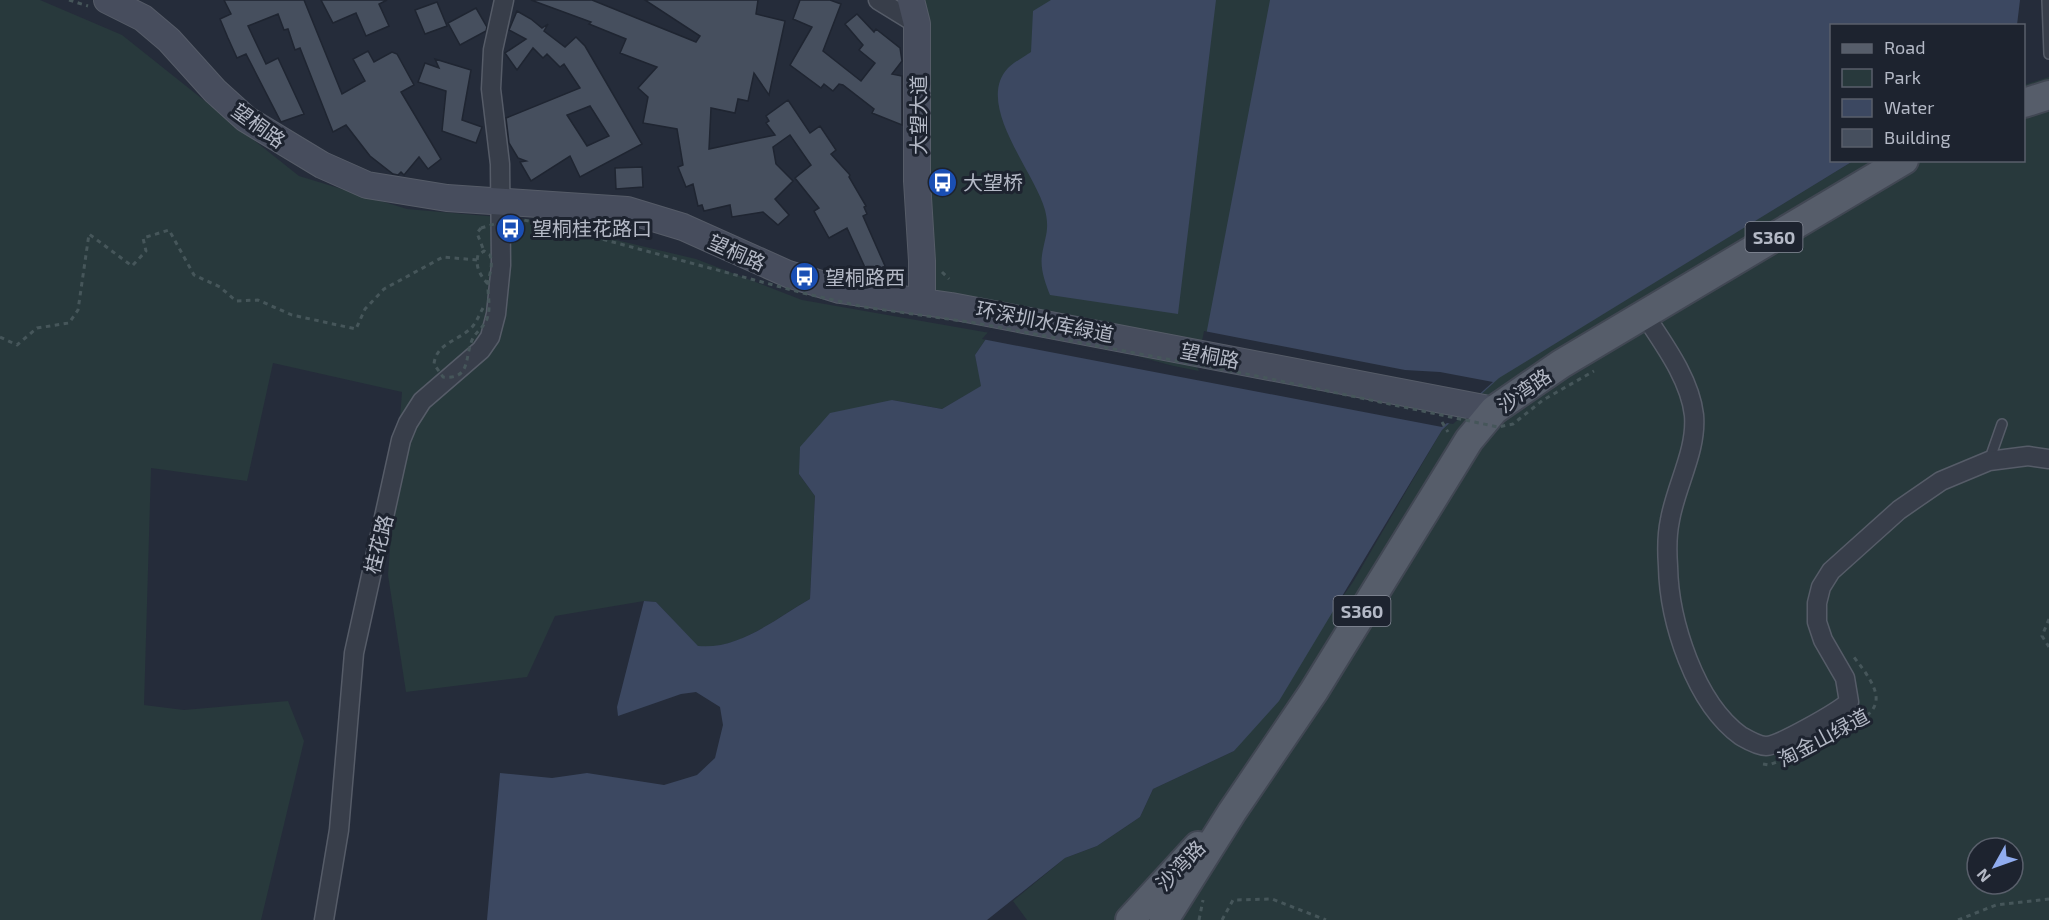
<svg xmlns="http://www.w3.org/2000/svg" width="2049" height="920" viewBox="0 0 2049 920" font-family="'Exo 2','Noto Sans SC',sans-serif">
<style>
.green{fill:#28393c;fill-rule:evenodd}
.water{fill:#3c4861}
.pier{fill:#252c3a}
.building{fill:#464f5e;stroke:#1f2531;stroke-width:1.5;fill-rule:evenodd}
.lines{fill:none;stroke-linecap:round;stroke-linejoin:round}
.lane-casing{stroke:#565c68;stroke-width:12}
.street-casing{stroke:#565c68;stroke-width:21}
.secondary-casing{stroke:#565c68;stroke-width:28}
.primary-casing{stroke:#414753;stroke-width:32}
.path{stroke:#46565a;stroke-width:3;stroke-dasharray:4.5 4.5;stroke-linecap:butt}
.lane{stroke:#383e4a;stroke-width:9}
.street{stroke:#383e4a;stroke-width:18}
.secondary{stroke:#474d5d;stroke-width:26}
.primary{stroke:#565d6a;stroke-width:28}
.path-bridge{stroke:#46565a;stroke-width:3;stroke-dasharray:4.5 4.5;stroke-linecap:butt}
.labels{text-anchor:middle;dominant-baseline:central;stroke-width:6;stroke-linejoin:round;paint-order:stroke}
.shield{fill:#1d232f;stroke:#878c99;stroke-width:1.5}
.shield-label{font-size:18px;font-weight:bold;fill:#b4b9c6}
.street-label{font-size:20px;fill:#b4b9c6;stroke:#1d232f}
.poi-label{font-size:20px;fill:#b4b9c6;stroke:#1d232f;text-anchor:start}
</style>
<rect width="100%" height="100%" fill="#252c3a"/>
<path class="green" d="M0,0H40L122,35L299,176L407,209L532,220L696,259L802,300L990,333L975,355L982,386L942,409L892,400L799,474L815,496L810,599C775,619 739,650 698,647L656,602L644,601L555,616L527,677L406,692L388,575L402,392L273,363L247,481L151,468L144,705L184,710L288,701L304,741L261,920H0Z
M917,0H1273L1205,375L931,298Z
M2049,77V920H1027L1013,901L1065,858L1097,846L1140,817L1153,789L1234,751L1353,582L1442,430L1499,377L1853,161L2024,160V85ZM1977,848H2013V884H1977Z"/>
<path class="water" d="M1051,0H1216L1178,314L1050,295C1045,282 1040,269 1042,255C1045,236 1050,230 1045,210C1035,172 974,104 1008,68C1014,62 1024,57 1031,52L1033,11Z
M1270,0H2020L2017,25L1832,26V160L1853,161L1499,378L1442,430L1279,701L1234,751L1153,789L1140,817L1097,846L1065,858L987,920H487L500,773L552,778L587,773L664,785L697,775L715,758L723,725L720,707L696,692L681,694L618,716L617,707L644,601L656,602L698,646C739,650 775,619 810,599L815,496L799,474L800,447L830,413L892,400L942,409L981,386L975,355L990,333L1205,375L1200,367Z"/>
<path class="pier" d="M990,330L1199,371L1197,367L1204,331L1405,370L1440,372L1493,382L1457,414L1462,416L1453,424L1447,423L1442,427L982,339Z"/>
<path class="building" d="M224,0H304L342,94L365,81L353,59L368,51L374,62L392,52L397,54L414,85L401,92L441,159L428,169L419,157L404,175L401,172L398,175L393,174L370,156L346,125L333,132L300,48L295,50L288,29L284,30L278,14L248,26L266,64L278,58L304,114L281,122L246,54L237,58L228,38L220,19L231,14Z
M321,0H387L379,4L389,26L366,36L356,13L333,23Z
M531,0H592L696,42L700,36L645,0H758L756,14L785,21L769,95L754,73L748,101L738,99L735,113L711,108L709,149L775,135L766,123L769,121L766,116L788,100L810,133L820,126L836,150L831,154L850,175L849,177L866,206L864,207L867,214L863,216L885,266L868,274L847,228L829,238L814,211L819,208L795,178L811,165L790,135L773,147L776,164L793,181L775,199L789,215L778,225L763,212L732,217L730,205L704,211L702,205L698,206L693,184L686,187L678,167L683,165L677,129L643,123L648,97L638,88L657,67L620,53L626,39L589,24L591,22Z
M800,0H830L841,4L823,51L861,81L875,63L859,50L863,45L845,24L857,14L874,32L876,29L900,48L902,61L892,74L902,76V125L872,113L874,109L843,85L839,84L833,91L824,84L821,88L790,65L812,27L793,19Z
M437,2L447,26L425,34L415,10Z
M476,8L487,27L486,31L460,45L448,23Z
M517,11L531,19L542,28L548,24L544,31L565,47L576,37L585,46L642,144L580,177L570,156L531,181L520,162L526,161L518,158L509,143L506,118L580,88L564,64L560,67L547,54L543,58L533,48L517,70L505,53L526,39L509,30ZM590,106L609,136L587,146L567,115Z
M435,59L471,70L462,120L482,127L476,143L442,131L446,91L418,82L425,63L439,68Z
M642,167L643,187L616,189L615,168Z"/>
<g class="lines">
<defs>
<path id="lane" d="M2047,0L2049,54
M1989,461L2002,424"/>
<path id="street" d="M878,0L917,24
M1644,314C1663,343 1690,379 1694,415C1697,451 1676,485 1670,520C1667,534 1667,552 1668,566C1669,621 1695,703 1741,736C1748,740 1758,746 1766,746C1779,746 1838,712 1849,702L1845,678L1823,640L1817,622V603L1821,587L1831,571L1899,510L1941,481L1989,461L2028,456L2049,459
M324,920L339,830L354,653L401,440L408,423L422,401L481,350L490,337L496,314L501,265L500,164L491,89L493,50L504,0"/>
<path id="secondary" d="M107,0L143,18L169,40L215,91L246,119L322,165L367,185L447,198L627,210L683,227L788,274L840,290L951,306L1494,410
M911,0L917,24V181L922,261V302"/>
<path id="primary" d="M2024,103L2049,95
M1130,920L1198,846
M1164,920L1232,812L1314,691L1469,440L1494,410L1561,364L1904,160"/>
</defs>
<use href="#lane" class="lane-casing"/>
<use href="#street" class="street-casing"/>
<use href="#secondary" class="secondary-casing"/>
<use href="#primary" class="primary-casing"/>
<path class="path" d="M69,0L88,6
M481,228L477,233L484,251
M942,272L949,279
M0,337L17,345L37,328L69,323L78,310L89,234L132,266L146,251L143,238L169,230L194,275L220,287L236,301L258,300L292,315L356,329L365,309L384,289L443,257L477,260
M1442,422L1448,432
M2049,619L2042,636L2049,647
M1843,728C1892,710 1879,689 1853,656
M1763,764L1769,765L1782,760
M1199,920L1203,900
M1222,920L1233,900L1272,899L1326,920
M1958,920L1996,905L2049,899"/>
<use href="#lane" class="lane"/>
<use href="#street" class="street"/>
<use href="#secondary" class="secondary"/>
<use href="#primary" class="primary"/>
<path class="path-bridge" d="M481,228L514,218L553,226L803,293L864,307L976,323L1257,376L1498,427L1513,424L1543,400L1594,371
M483,308C479,315 476,324 470,329C457,341 436,344 434,364L443,377C472,380 464,356 473,338C477,331 484,327 487,319C491,308 488,298 488,287C488,275 494,268 490,255L484,251L478,255C475,267 480,275 488,284"/>
</g>
<defs>
<symbol id="bus-disc" viewBox="-11 -11 22 22"><circle r="9.5" fill="#1a4fb4" stroke="#1d232f"/><path d="M-5-6H5V4H4V6H2V4H-2V6H-4V4H-5ZM-3.5-4V0h7V-4ZM-3.5 1.2v1.5H-2V1.2ZM2 1.2v1.5H3.5V1.2Z" fill="#fff"/></symbol>
</defs>
<g fill-rule="evenodd">
<use href="#bus-disc" x="926" y="166" width="33" height="33"/>
<use href="#bus-disc" x="494" y="212" width="33" height="33"/>
<use href="#bus-disc" x="788" y="260" width="33" height="33"/>
</g>
<g class="labels">
<g class="shield">
<rect x="1745.5" y="222" width="57" height="30" rx="4.5"/>
<rect x="1333.5" y="596" width="57" height="30" rx="4.5"/>
</g>
<g class="shield-label">
<text x="1774" y="237">S360</text>
<text x="1362" y="611">S360</text>
</g>
<g class="street-label">
<text transform="translate(918 115) rotate(-90)">大望大道</text>
<text transform="translate(259 125) rotate(36)">望桐路</text>
<text transform="translate(737 252) rotate(24)">望桐路</text>
<text transform="translate(1045 321) rotate(11)">环深圳水库緑道</text>
<text transform="translate(1210 355) rotate(11)">望桐路</text>
<text transform="translate(1524 390) rotate(-35)">沙湾路</text>
<text transform="translate(378 544) rotate(-76)">桂花路</text>
<text transform="translate(1823 737) rotate(-28)">淘金山绿道</text>
<text transform="translate(1180 865) rotate(-46)">沙湾路</text>
</g>
<g class="poi-label">
<text x="963" y="182">大望桥</text>
<text x="532" y="228">望桐桂花路口</text>
<text x="825" y="277">望桐路西</text>
</g>
</g>
<rect x="1830" y="24" width="195" height="138" fill="#1d232f" stroke="#595f6b" stroke-width="1.5"/>
<rect x="1842" y="44" width="30" height="9" fill="#565d6a" stroke="#595f6b" stroke-width="1.5"/>
<text x="1884" y="54" font-size="18" fill="#b4b9c6">Road</text>
<rect x="1842" y="69" width="30" height="18" fill="#28393c" stroke="#595f6b" stroke-width="1.5"/>
<text x="1884" y="84" font-size="18" fill="#b4b9c6">Park</text>
<rect x="1842" y="99" width="30" height="18" fill="#3c4861" stroke="#595f6b" stroke-width="1.5"/>
<text x="1884" y="114" font-size="18" fill="#b4b9c6">Water</text>
<rect x="1842" y="129" width="30" height="18" fill="#464f5e" stroke="#595f6b" stroke-width="1.5"/>
<text x="1884" y="144" font-size="18" fill="#b4b9c6">Building</text>
<g transform="translate(1995 866) rotate(230)"><circle r="28" fill="#1d232f" stroke="#595f6b" stroke-width="1.5"/>
<path d="M0-4.5L10 22L0 15L-10 22Z" fill="#90acef"/>
<text y="-9" font-size="16" font-weight="bold" text-anchor="middle" fill="#b4b9c6">N</text>
</g>
</svg>
